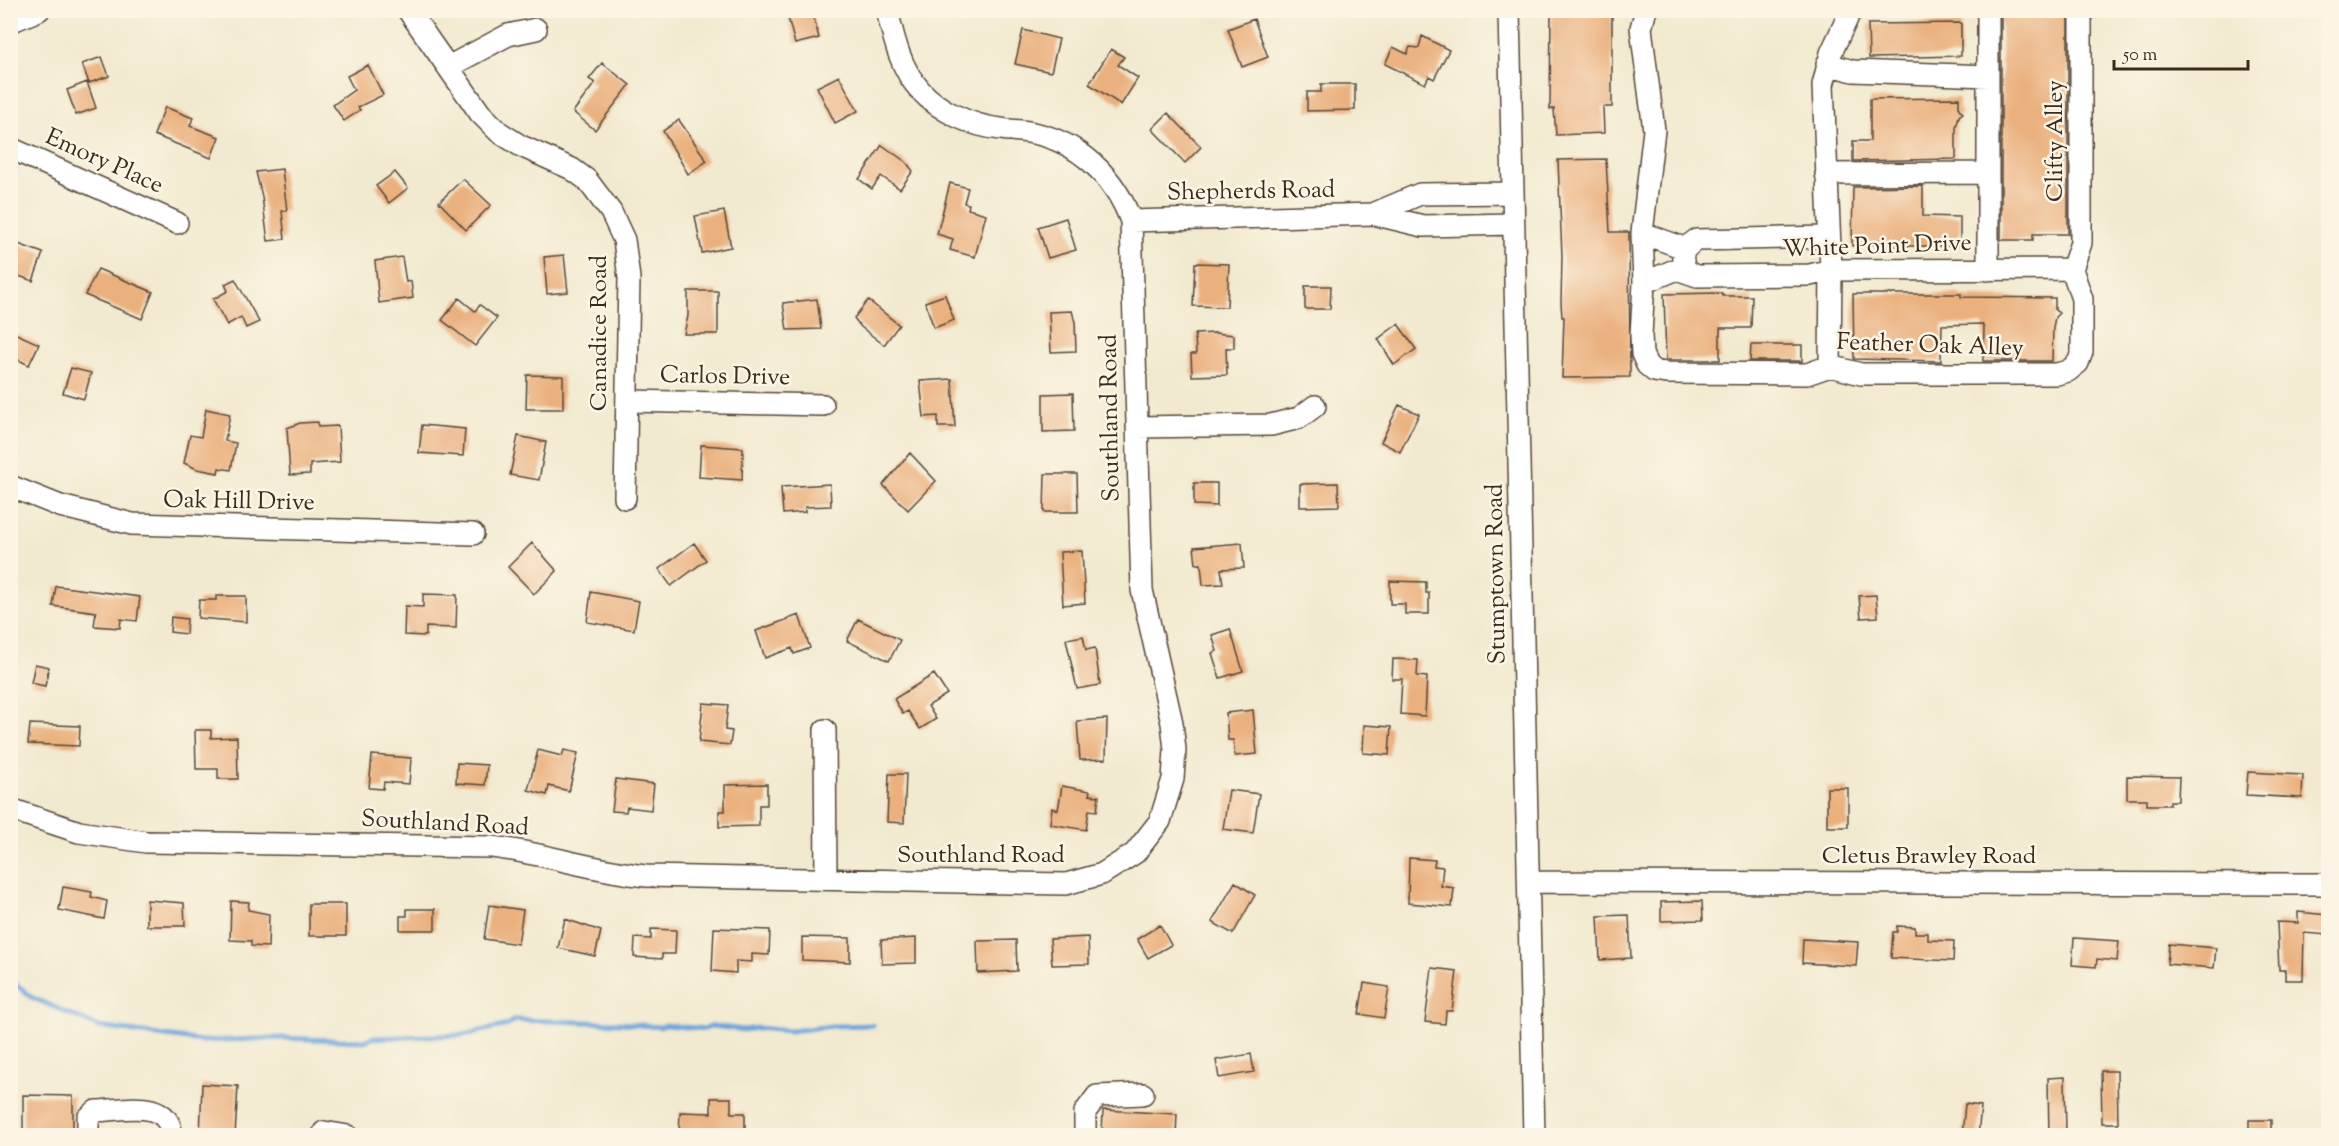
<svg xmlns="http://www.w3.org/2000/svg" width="2339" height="1146" viewBox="0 0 2339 1146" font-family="'Sorts Mill Goudy',serif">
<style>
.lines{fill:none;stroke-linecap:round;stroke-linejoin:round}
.stream{stroke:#6da4db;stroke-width:5}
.building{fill:#eab07e}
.minor-casing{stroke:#564739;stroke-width:24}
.minor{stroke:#fff;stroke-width:21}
.labels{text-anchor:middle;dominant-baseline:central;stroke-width:5;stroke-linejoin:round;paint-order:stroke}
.street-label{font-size:24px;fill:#3b2a1e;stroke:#fcf5e5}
</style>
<rect width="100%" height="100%" fill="#fcf5e5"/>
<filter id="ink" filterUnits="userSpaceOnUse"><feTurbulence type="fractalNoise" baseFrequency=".0167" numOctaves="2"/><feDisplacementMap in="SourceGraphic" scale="12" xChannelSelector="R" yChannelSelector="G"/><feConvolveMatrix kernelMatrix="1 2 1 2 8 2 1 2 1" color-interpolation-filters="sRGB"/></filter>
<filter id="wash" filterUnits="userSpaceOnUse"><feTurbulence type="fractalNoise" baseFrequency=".008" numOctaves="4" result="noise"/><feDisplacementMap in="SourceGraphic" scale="24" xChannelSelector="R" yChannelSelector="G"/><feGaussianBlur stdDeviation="1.35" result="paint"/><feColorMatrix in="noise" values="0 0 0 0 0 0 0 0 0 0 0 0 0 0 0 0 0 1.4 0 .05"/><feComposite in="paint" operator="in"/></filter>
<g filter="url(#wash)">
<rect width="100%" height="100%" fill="#f2ead0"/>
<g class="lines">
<path class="stream" d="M10,979L31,997L99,1027L202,1041L280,1038L365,1041L372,1038L463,1035L508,1025L513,1020L621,1023L660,1027L666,1025L705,1029L712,1026L744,1030L757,1028L790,1031L832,1026L872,1025"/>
</g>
<g id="blocks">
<path class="building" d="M786,10H812L819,38L795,44Z
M1551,10H1612V107H1603L1604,133L1556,135L1554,109H1550Z
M2001,10H2068V234H2033V240H2001Z
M1254,19L1268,57L1242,67L1228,29Z
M1961,23V56L1869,58L1868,24Z
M1023,30L1059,39L1051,72L1015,64Z
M1422,36L1449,50L1434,79L1429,76L1425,84L1385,64L1393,47L1407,54L1410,47L1419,48Z
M1111,49L1124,57L1118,65L1138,78L1121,105L1089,84Z
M102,57L109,76L89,83L82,64Z
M602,63L630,85L595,130L573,112L595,83L589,79Z
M368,65L383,95L358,107L360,110L344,121L333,105L354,90L347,76Z
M839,76L858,111L835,123L817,87Z
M87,82L96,108L76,115L67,90Z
M1321,84H1355V110L1307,111V92H1321Z
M1959,98V109L1963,113L1959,116L1956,127V159L1853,161V141H1870V99Z
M165,107L193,118L190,126L219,137L211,158L154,135Z
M1168,113L1201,147L1185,163L1152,129Z
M679,120L707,161L688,174L663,131Z
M882,145L906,162L913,171L900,189L881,176L872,189L859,179Z
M1606,159L1610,232H1629L1630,377L1562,378L1564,317H1562L1561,303L1562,256L1558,160Z
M282,169L287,211H282L285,239L268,241L262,197L256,172Z
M395,172L408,188L389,203L376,186Z
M463,179L491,205L466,230L439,202Z
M950,183L968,188L964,203L969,204L968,209L986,214L975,257L950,250L953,239L937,234Z
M1923,186V216L1960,217V246H1889V243L1852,246L1853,187Z
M724,211L731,247L702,253L695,216Z
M1066,218L1076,250L1048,258L1038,227Z
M10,241L43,253L33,281L10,273Z
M564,255L568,292L547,294L544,257Z
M402,257L406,282L411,281L413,298L379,303L375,261Z
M1195,263L1229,264L1227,307L1193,306Z
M98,269L153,292L142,319L85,295Z
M235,279L259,322L246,328L241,317L227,325L213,299L228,291L225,284Z
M1305,286H1331L1330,309H1305Z
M688,291H718V334H684L688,316Z
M1722,293V296H1752L1751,328H1720V360H1666L1664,294Z
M1853,294H1961V297L2055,298V310L2059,313L2055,317L2053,328L2052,361H1983L1984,328L1982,324L1942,325L1941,361L1854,359Z
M945,295L954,320L934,328L925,302Z
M459,298L475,311L480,305L497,318L475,346L442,320Z
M817,299L821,329L787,330L783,303Z
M868,300L899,325L884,345L861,327L854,318Z
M1072,311L1075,322L1076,351L1051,352L1049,312Z
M1398,324L1416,349L1394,365L1378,339Z
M10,331L39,344L29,365L10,356Z
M1215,333L1234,335V348H1226L1227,375L1192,376L1191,354H1196L1195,334Z
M1751,345H1802V361H1750Z
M71,368L91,373L84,399L63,393Z
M527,375L563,376V409H526Z
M952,379L955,427H938V416L924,417L920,381Z
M1073,393L1074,431L1043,432V394Z
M1399,405L1419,414L1400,452L1381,442Z
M206,409L230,414L225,441L236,443L231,470L219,468L218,473L197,469L184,463L190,435L201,437Z
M318,422V427L338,426L340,462L310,464V474L290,475L287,428L300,423Z
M422,425L465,429L463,456L419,453Z
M518,436L546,442L539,480L510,475Z
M701,445L743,448L742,480L699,477Z
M910,453L936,481L908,510L883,485Z
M1045,474H1077L1078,512H1044Z
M1194,483H1217V506L1194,505Z
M1338,483L1339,506L1300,507V484Z
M830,484L831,506L805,507V512L783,514L781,487Z
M532,543L557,571L534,594L508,567Z
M694,543L706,560L671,586L659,569Z
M1242,543L1244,568L1221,569L1223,584L1203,585L1201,564H1196L1194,547Z
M1082,551L1085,603L1063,605L1060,552Z
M1390,581L1426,582V593H1429V614H1405V604H1390Z
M56,586L140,597L137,621L121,619L120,628L94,626L96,612L53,606Z
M591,592L639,601L634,630L587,622Z
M423,594L457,595L456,628L426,627V636L404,635L405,606L423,607Z
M1876,595L1878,617L1861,618L1859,596Z
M216,596H246V622L198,618L199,600H216Z
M799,615L810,648L794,654L792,648L765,658L756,631Z
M171,617L187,619L186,634L170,632Z
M858,619L900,640L889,661L847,641Z
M1230,629L1243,671L1220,678L1212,653L1217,651L1212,635Z
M1083,636L1086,650L1095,648L1100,685L1077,689L1066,639Z
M1393,659L1418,660L1417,676L1427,677L1425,716L1400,714L1402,679H1392Z
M35,664L49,667L45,686L31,683Z
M934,674L947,694L928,706L936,719L920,729L908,711L903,714L894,699Z
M703,703L728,705L725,730L732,731L730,745L699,742Z
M1253,710L1257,754L1235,756L1233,740H1228L1226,713Z
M1107,719L1106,759L1080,760L1077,721Z
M30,724L80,726L79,746L28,744Z
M1364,725L1391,727L1389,755L1363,753Z
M195,730H211V738L237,737L238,779H218V769H196Z
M538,750L562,756L564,750L578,753L569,791L549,786L547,795L528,790Z
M372,755L411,758L409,784L384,782L383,789L369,788Z
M457,763L487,765L485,785L456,783Z
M2248,772L2303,775L2302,798L2246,795Z
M889,774H906L904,823L887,822Z
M2127,776L2179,777L2178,801H2170V805H2147V799H2127Z
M616,779L654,784L651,810L627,807L626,812L612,811Z
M767,784V805H759V826L719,827V811H725V785Z
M1062,786L1090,791L1089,795L1099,796L1097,811L1089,810L1086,830L1050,824L1052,808L1058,810Z
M1827,788H1848V827H1827Z
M1229,790L1259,794L1253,833L1223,829Z
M1409,858L1435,860L1434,866L1443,867L1441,886L1454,888L1452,907L1408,903Z
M1235,882L1255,895L1233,934L1212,922Z
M63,887L92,892L91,897L107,901L104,919L59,910Z
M147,900L184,903L185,926H147Z
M231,901L249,902L248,910L269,914L268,947L251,946V941L230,940Z
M1702,901L1703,920L1661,921V902Z
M309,904H346V936H309Z
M489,905L523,910L518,944L484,939Z
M407,909H435V930H400V916H407Z
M2298,912L2328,915V935L2304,933L2303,980H2285V970H2279L2277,922L2298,923Z
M1629,915L1631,958L1600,960L1598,916Z
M565,919L601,931L595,956L558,948Z
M1160,925L1171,945L1148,958L1137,939Z
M1897,926L1915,927V933H1928V940L1954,941L1953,961L1891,958L1893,932H1897Z
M714,928L770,930L769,955L752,954V962L736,961V973L712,971Z
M651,929L676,930L675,954H662V959L634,957L635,938L651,939Z
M802,937L850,938V962L802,960Z
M1088,937L1089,964L1052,965L1050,939Z
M916,938V963L882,964L881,940Z
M2074,938L2119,941L2117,961L2097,959L2096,967L2072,965Z
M1803,939L1858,942L1856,966L1802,963Z
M1016,940L1017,971L978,973L977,941Z
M2169,944L2216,948L2214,968L2167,964Z
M1432,968L1457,971L1452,1011H1446L1445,1024L1425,1022Z
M1364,983L1389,987L1384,1018L1359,1014Z
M1251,1054L1254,1072L1219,1078L1216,1060Z
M2101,1071H2117L2118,1123H2102Z
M2065,1077L2066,1136H2049L2048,1078Z
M202,1084L238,1086L235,1136H200Z
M23,1095L73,1096V1136H23Z
M711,1098H731V1113H745V1136H679L680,1112L711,1113Z
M1965,1104L1981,1106L1978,1136H1962Z
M1103,1110L1177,1114L1176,1136H1102Z
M2249,1120H2271V1136H2249Z"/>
</g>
</g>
<g filter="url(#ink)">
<use href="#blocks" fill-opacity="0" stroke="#564739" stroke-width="1.5"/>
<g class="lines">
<defs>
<path id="minor" d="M408,10L480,113L499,132L521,146L572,169L587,180L611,212L624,240L629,278L625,498
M1509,10L1534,1136
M1646,10L1641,28L1654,130L1642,233L1644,283L1641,335L1642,354L1647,365L1654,371L1666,373L1807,374L1830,366L1861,374H2057L2068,371L2078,363L2082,352V299L2072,269
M1988,10V270
M10,22L39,10
M1827,64L1853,71L1988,76
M448,67L508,35L536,29
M10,148L177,223
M1826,174L1988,173
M1373,214L1420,194L1512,193
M1131,221L1373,214L1423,226L1513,224
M1642,233L1684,248
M1685,269C1680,254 1683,249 1696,240L1828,237
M2072,269L2081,243V10
M1644,283L1677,269L1697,276L1810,275L1831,270L2072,269
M1830,366L1831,270L1823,85L1831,53L1851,10
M627,401L823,405
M1137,427L1271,425L1299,418L1315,406
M10,486L60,506L132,524L473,534
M825,730L826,879
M10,809L79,832L146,842L492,847C544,853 593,871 646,876L1066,884L1102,874L1135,853L1160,821L1173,779L1175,750L1172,723L1142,590L1131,221C1115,177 1079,142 1033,133C1023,130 1012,131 1001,129C972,126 940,112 920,90C900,68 894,39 887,10
M1529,882L2328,884
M324,1132L348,1136
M88,1136V1118L96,1111C125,1110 168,1097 172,1136
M1085,1136V1112L1097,1096L1143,1094"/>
</defs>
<use href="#minor" class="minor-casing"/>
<use href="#minor" class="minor"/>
</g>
</g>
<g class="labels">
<g class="street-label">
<text transform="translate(2056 141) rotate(-90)">Clifty Alley</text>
<text transform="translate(104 162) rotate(24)">Emory Place</text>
<text transform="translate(1251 192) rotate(-1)">Shepherds Road</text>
<text transform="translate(1877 247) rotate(-2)">White Point Drive</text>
<text transform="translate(600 333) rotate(-90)">Canadice Road</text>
<text transform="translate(1930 346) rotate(2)">Feather Oak Alley</text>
<text transform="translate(725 377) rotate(1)">Carlos Drive</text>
<text transform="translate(1111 418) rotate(-91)">Southland Road</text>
<text transform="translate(239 502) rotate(1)">Oak Hill Drive</text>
<text transform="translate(1497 574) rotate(-91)">Stumptown Road</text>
<text transform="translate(445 824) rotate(3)">Southland Road</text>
<text x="981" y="856">Southland Road</text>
<text x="1929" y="857">Cletus Brawley Road</text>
</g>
</g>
<rect width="2339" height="1146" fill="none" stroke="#fcf5e5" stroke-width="36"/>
<path d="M2114 60v9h134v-9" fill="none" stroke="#3b2a1e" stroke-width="3"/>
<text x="2123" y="60" font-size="18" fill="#3b2a1e" stroke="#fcf5e5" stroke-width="4.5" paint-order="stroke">50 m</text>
</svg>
